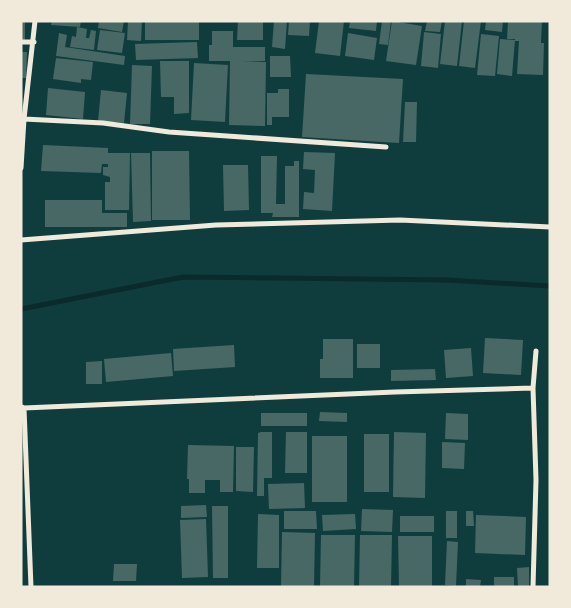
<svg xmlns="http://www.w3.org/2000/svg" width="571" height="608" viewBox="0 0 571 608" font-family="Helvetica,sans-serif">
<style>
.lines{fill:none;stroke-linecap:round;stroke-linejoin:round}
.stream{stroke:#0a2a2b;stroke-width:5}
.building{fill:#486865}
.minor{stroke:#f1e9da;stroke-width:5}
</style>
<rect width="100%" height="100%" fill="#0f3d3e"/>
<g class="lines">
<path class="stream" d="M21,309L183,277L446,280L550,286"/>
</g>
<path class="building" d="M21,21H25V41H21Z
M52,21H81L80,27L51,25Z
M99,21H124L122,32L98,28Z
M128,21H142L141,41L127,40Z
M145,21H199V40H145Z
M238,21H263V40H237Z
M274,21H287L285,49L272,47Z
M289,21H310L309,36L288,35Z
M319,21H344L340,56L315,53Z
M350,21H377L376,31L349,28Z
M382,21H391L388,45L379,44Z
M392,21L422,26L416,65L386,61Z
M427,21H442L440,32L425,31Z
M445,21H462L457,66L440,64Z
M464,21H481L475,68L459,66Z
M486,21H503L502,32L485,30Z
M508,21H542L541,43H544L543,75L517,74L519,41H515V39H507Z
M77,27L87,29L86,38H89L91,30L96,31L94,50L70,47L72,36L76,37Z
M100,30L125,33L122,53L97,50Z
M212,31H233V47H265V61L241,62H266L265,126L229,125L230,61H209V45H212Z
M424,32L441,34L438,68L421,66Z
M59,33L67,35L65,47L125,56L124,65L56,56Z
M348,33L377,38L374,60L345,56Z
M481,34L499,36L495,76L477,75Z
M500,39L515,40L512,76L497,74Z
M197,42L198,58L136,60L135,44Z
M21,52H27L26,78H21Z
M270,56H290L291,77H270Z
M56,58L93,62L91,80L81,79V83L53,79Z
M160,61H189V113L174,114V97H161Z
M194,63L228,65L225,122L191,120Z
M132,65L152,66L150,124H130Z
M306,74L403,79L399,143L302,137Z
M48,88L85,92L83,119L46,115Z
M278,89H289V117H272V125H267V93H278Z
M101,90L127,93L124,123L98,121Z
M405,102H417L416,142H403Z
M43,145L108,148V153H130L129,210H105V182H110V177L103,175V167H108V164H102L101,173L41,171Z
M152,151H189L190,220H152Z
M304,152L335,153L332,211L303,209L304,192L314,193L315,170L303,169Z
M131,153H150L151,221L133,222Z
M261,156H277L276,204H285V166H294V161H299V217H272L273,213H261Z
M223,165H248L249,210L224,211Z
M45,200H102V213H127V227H45Z
M485,338L523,340L521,375L483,373Z
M323,339H353V378H320V359H323Z
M357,344H380V368H357Z
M234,345L235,367L174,371L173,349Z
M471,348L473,376L446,378L444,350Z
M171,353L173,376L106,382L104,359Z
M102,361V384H86V362Z
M435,369L436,380L391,381V370Z
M320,412L347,413V422L319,421Z
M261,413H307V426H261Z
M446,413L468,414V440L445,439Z
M261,432H272V478H264V496H257L258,433Z
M286,432H307V473H285Z
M394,432L426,433L425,498L393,497Z
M364,434H389V492H364Z
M312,436H347V502H312Z
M442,442L465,443L464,469L442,468Z
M188,445L234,446L233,492H220V480H205V493H189V479H187Z
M236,447H254L253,492L236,491Z
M304,483L305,508L269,509L268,484Z
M206,505L207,517L181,518V506Z
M212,506H228V578H213Z
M362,509L393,510L392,532L361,531Z
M284,511H316L317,529H284Z
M446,511H457V538H446Z
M466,511H473L474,526H466Z
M258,514L279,515V568H257Z
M355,514L356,529L323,531L322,515Z
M476,515L526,517L525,555L475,553Z
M400,516H434V532H400Z
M206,519L208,577L182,578L180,520Z
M282,532L315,533L314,587H281Z
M321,535H355L354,587H320Z
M360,535H392L391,587H359Z
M398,536H432V587H399Z
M447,541L458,542L456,586L445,585Z
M114,564H137L136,581H113Z
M529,567V587H518L517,568Z
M494,577H514V587H494Z
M466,579L481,580L480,587H466Z"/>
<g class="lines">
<path class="minor" d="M21,42H34
M24,119L103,123L169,132L386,147
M21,168L24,119L35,21
M21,240L216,225L400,220L550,227
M22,407L24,408L31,587
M24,408L395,392L533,388
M533,587L536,480L533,388L536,351"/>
</g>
<rect width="571" height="608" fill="none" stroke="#f1e9da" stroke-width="45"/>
</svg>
